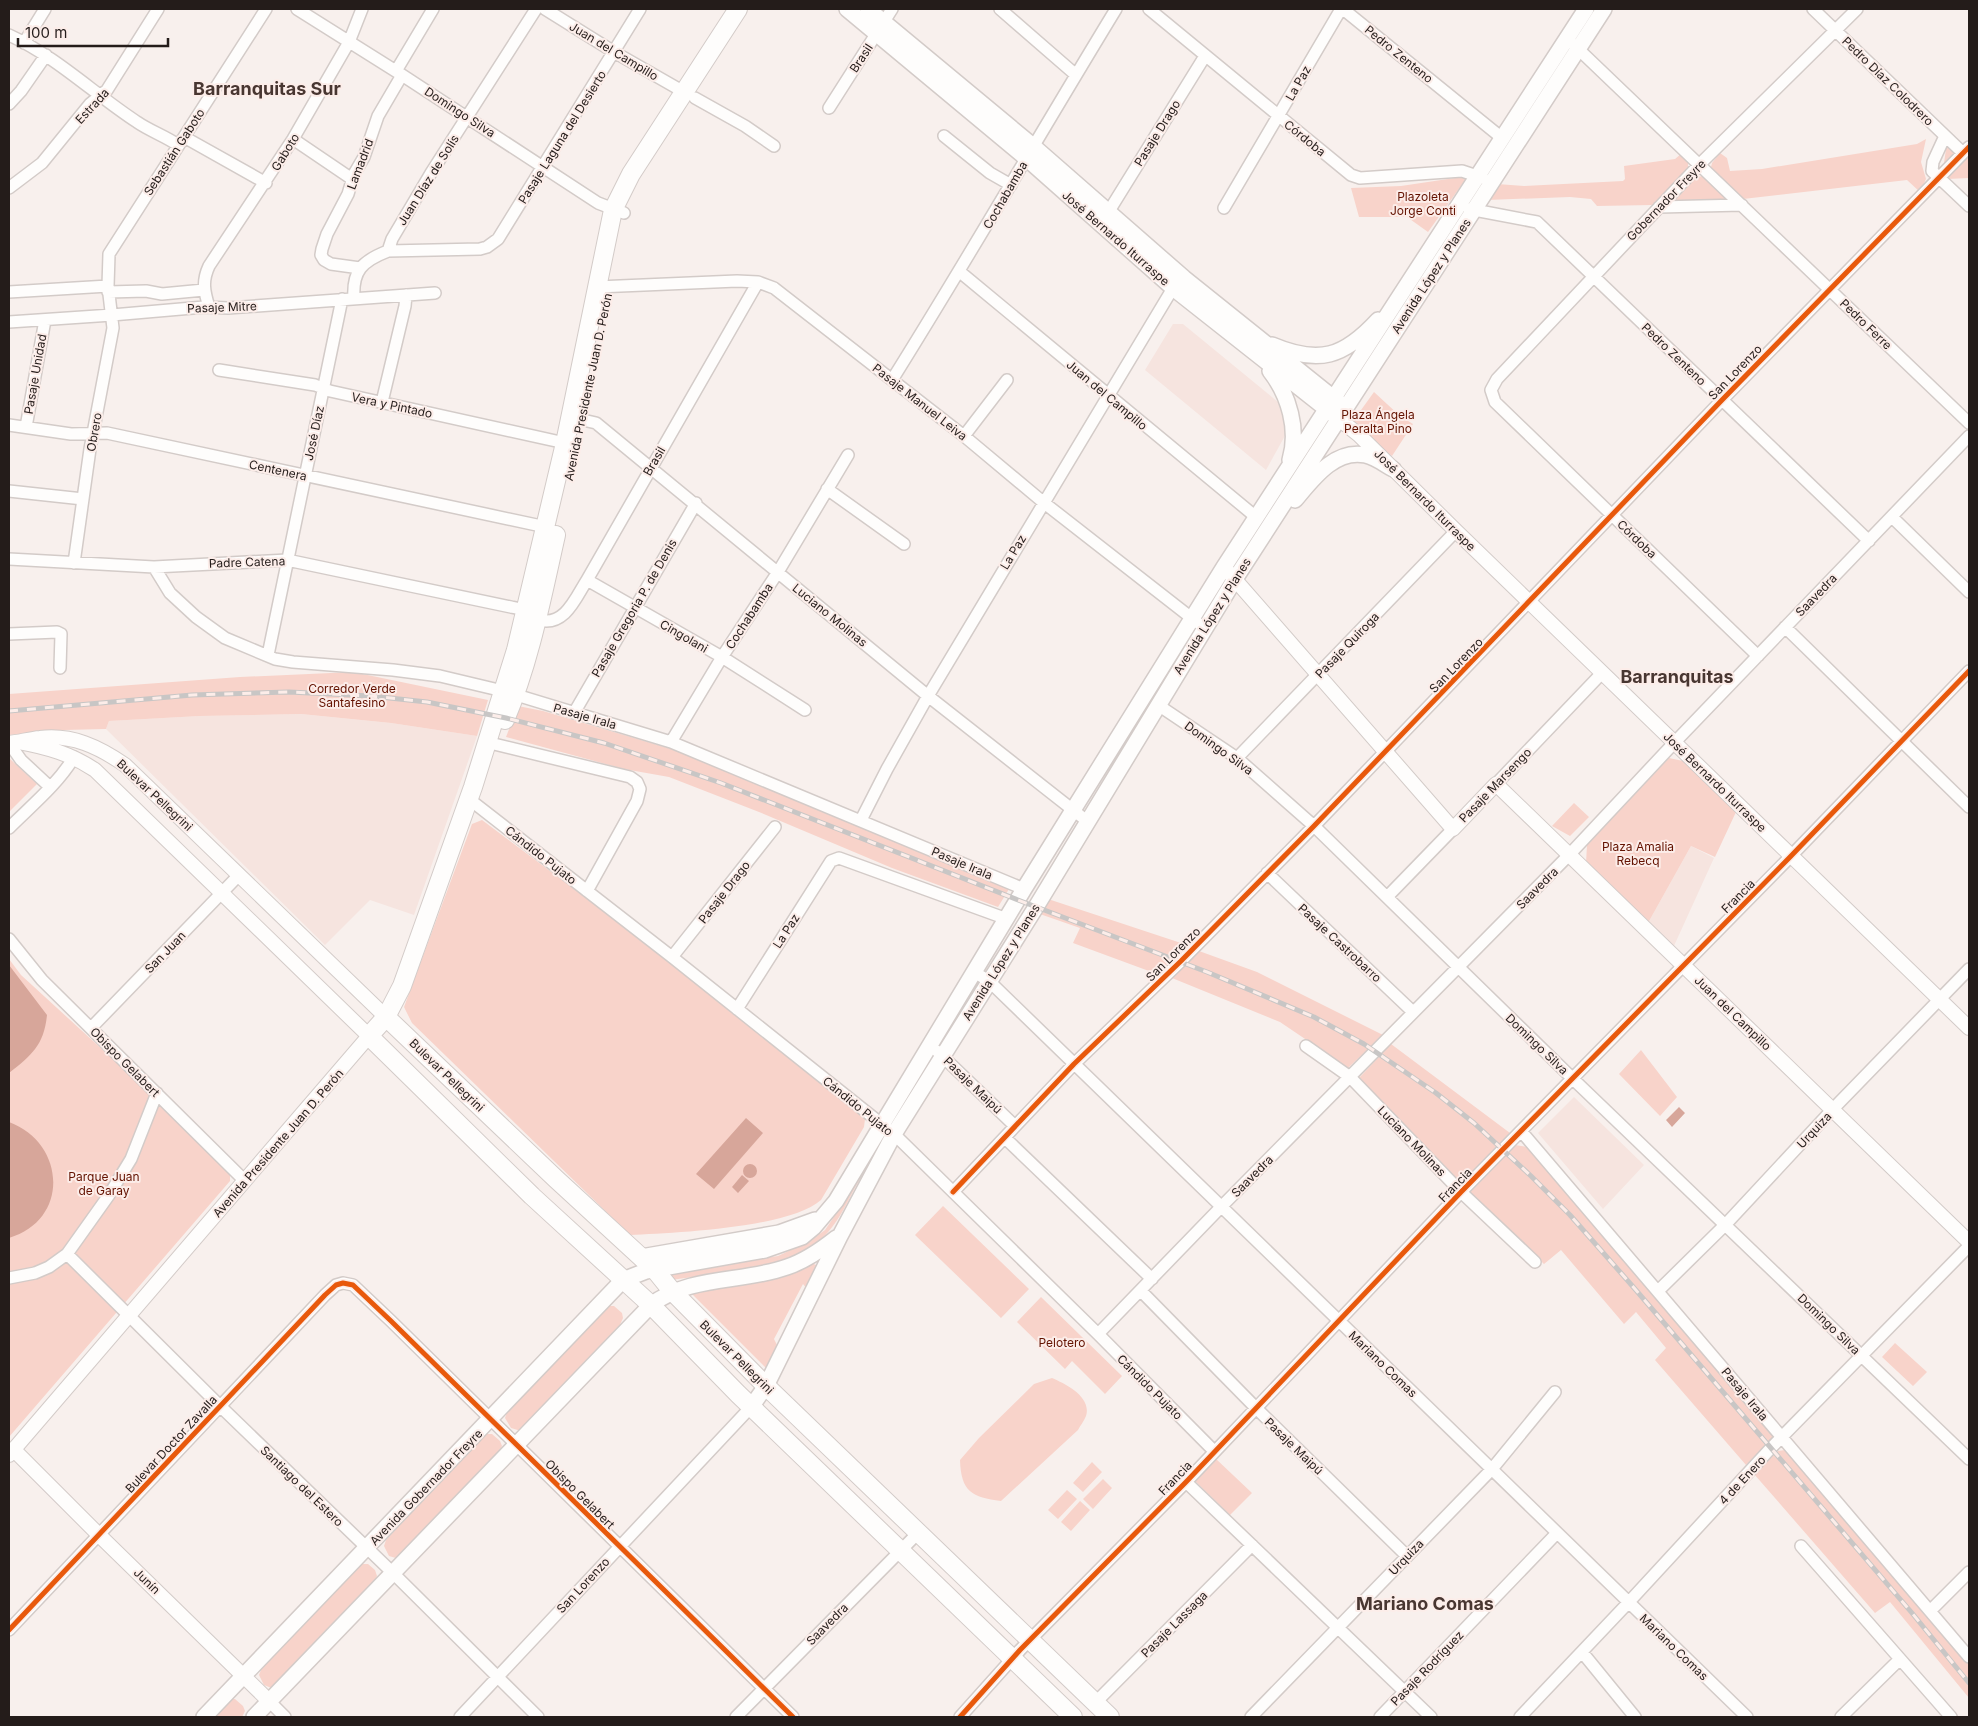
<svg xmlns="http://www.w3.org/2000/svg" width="1978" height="1726" viewBox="0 0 1978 1726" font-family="Inter,sans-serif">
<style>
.built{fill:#f6e4df}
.green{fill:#f8d3ca}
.water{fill:#d7a69a}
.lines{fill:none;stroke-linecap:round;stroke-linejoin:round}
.minor-casing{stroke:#d3cbc8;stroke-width:14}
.tertiary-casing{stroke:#d3cbc8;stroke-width:16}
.secondary-casing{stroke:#d3cbc8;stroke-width:18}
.primary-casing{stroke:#d3cbc8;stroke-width:20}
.minor{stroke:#fefdfc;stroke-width:11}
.tertiary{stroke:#fefdfc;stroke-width:14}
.secondary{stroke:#fefdfc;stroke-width:15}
.primary{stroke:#fefdfc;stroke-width:18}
.rail-casing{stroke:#c8c6c5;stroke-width:5}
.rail{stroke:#fcede9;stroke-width:3;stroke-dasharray:9;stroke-linecap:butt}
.cycleway-casing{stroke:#fcede9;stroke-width:8}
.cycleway{stroke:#e8590c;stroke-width:5}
.labels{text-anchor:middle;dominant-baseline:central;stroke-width:4;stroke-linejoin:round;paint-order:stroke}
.street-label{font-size:12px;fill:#241c1a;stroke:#fcede9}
.park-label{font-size:12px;fill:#631200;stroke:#fcede9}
.district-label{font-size:18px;font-weight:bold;fill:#483631;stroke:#fcede9}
</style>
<rect width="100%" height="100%" fill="#f8f0ed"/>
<path class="built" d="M1173,324H1183L1278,402L1285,420L1286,434L1266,470L1145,370Z
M301,714L391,723L477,736L414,915L370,900L325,945L106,729L109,721L200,716Z
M1691,846L1714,858L1673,948L1648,923Z
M1574,1097L1644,1165L1603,1209L1538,1133Z"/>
<path class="green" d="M1926,139L1921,162L1926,179L1920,192L1907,180L1743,199L1711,167L1712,163L1720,153L1727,158L1730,171L1762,169L1917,144Z
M1947,142L1959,153L1943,170Z
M1681,154L1688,159V171L1653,205L1597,206L1591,199L1570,197L1487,200L1497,184L1524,186L1623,181L1625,179L1624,166L1675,159Z
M1969,155V178L1947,179Z
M1468,176L1428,232L1407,217H1359L1351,188L1401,186Z
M1703,176L1730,201L1673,202L1697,177Z
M1374,392L1400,416L1413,424L1392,456L1351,424Z
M353,672L488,700L477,736L391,723L301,714L200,716L109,721L106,729L64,730L9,735V694L240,677Z
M518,706L543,711L678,751L924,852L1009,889L998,907L892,868L759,812L669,777L624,769L506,737Z
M9,758L37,784L9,812Z
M1669,758L1683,761L1736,812L1715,857L1691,846L1648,923L1586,863L1587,845Z
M1574,803L1589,817L1570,836L1552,826Z
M482,820L638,937L859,1111L865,1119L864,1127L821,1200C790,1228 673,1233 630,1235L412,1023L404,1007L472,824Z
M1045,898L1187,945L1157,974L1073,943L1080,928L1037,913Z
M1199,951L1257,972L1383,1035L1348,1068L1280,1022L1172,978Z
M9,959L21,975L140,1084L230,1171V1181L9,1437Z
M1391,1044L1510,1133L1461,1183L1359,1078Z
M1641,1050L1677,1097L1660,1116L1619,1074Z
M882,1134L885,1135C875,1153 865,1170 855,1188C847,1203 840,1218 829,1231C797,1270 719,1272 672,1280L667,1273L778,1256L810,1241L825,1230L838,1211Z
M1515,1145L1527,1147L1775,1436L1746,1465L1655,1360L1666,1348L1636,1312L1624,1324L1561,1250L1544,1264L1469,1192Z
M943,1206L1029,1289L1001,1318L915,1235Z
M812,1263L818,1266L807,1289L803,1284L774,1339L778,1347L768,1368L765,1367L691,1293C733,1287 774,1282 812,1263Z
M1041,1297L1122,1376L1105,1394L1072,1361L1065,1369L1017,1322Z
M608,1306H614L622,1313L623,1318L619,1327L521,1431L511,1428L505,1418L507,1412L602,1310Z
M1895,1343L1927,1372L1913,1386L1882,1357Z
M1052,1378C1066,1384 1092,1397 1086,1416C1084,1421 1080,1426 1078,1430L1001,1501C972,1497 961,1492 960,1460L979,1438L1034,1384Z
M486,1434H492L500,1441L502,1446L497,1455L399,1559L389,1556L384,1546L386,1540L480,1438Z
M1785,1450L1969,1664V1698L1890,1602L1875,1613L1754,1474L1778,1451Z
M1215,1458L1252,1493L1230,1515L1194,1480Z
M1092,1462L1102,1472L1083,1492L1073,1483Z
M1103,1479L1112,1488L1093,1509L1083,1499Z
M1067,1490L1077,1499L1058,1519L1048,1510Z
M1080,1501L1090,1510L1071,1531L1061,1522Z
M361,1564H368L375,1570L377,1576L373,1585L274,1689L264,1685L259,1675L261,1670L355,1568Z
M229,1699H235L243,1706L245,1711L242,1717H210Z"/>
<path class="water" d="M9,965L47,1015C44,1045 32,1055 9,1073Z
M1679,1107L1685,1113L1672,1127L1666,1120Z
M746,1118L763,1133L714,1189L696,1174Z
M9,1122C66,1143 70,1220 9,1238Z
M743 1171a7 7 0 1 1 14 0a7 7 0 1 1-14 0Z
M742,1175L749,1181L738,1193L732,1187Z"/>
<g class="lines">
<defs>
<path id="minor" d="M297,9L402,75L598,203L624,213
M545,9L614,52L684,92
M1000,9L1076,75
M1149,9L1351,175L1360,178L1462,171L1483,178
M1343,9L1502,138
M1813,9L1963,153
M9,35C57,57 94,94 137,122C150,131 165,136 178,145
M24,43L45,9
M1573,44L1969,423
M396,71L433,9
M695,98L745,126L774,146
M9,104L21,91L46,55
M829,108L892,9
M944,136L990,173L1011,185
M1945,136L1933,162L1932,171L1969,206
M184,137L266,183
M293,139L352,179
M9,188L42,163L90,104L107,90L158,9
M1659,207L1742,205
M1224,208L1341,9
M1469,209L1537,222L1869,541
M1109,211L1205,56
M388,251L392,239L431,173L536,9
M360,268L331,264L324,260L321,255L322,249L327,234L348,194L354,174L364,157L378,116L402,75
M960,272L1256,517
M597,287L737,281L758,282L774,288L964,436L1043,502L1198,623
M9,292L108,286
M108,292L146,291L162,294L204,290
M354,299C352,271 362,261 388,251L480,249L487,247L498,239L640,9
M209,307C204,291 202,281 209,266L293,139L349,42L362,9
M9,322L112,315L204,307L228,308L435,293
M219,370L315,385L330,391L565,443
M892,380C969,257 1041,132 1116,9
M382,402L405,306L406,295
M570,417L596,423L928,696L1087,821
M9,425L71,434L107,433L546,527
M26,427L45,320
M964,436L1007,380
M827,489L904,544
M9,491L83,499
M1892,517L1969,592
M9,559L154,567L287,560L511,607C516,608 522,609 526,611C531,613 534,618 539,620C565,627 576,597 587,580L758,282
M74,563L90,449L113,328L108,286L109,254L266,9
M154,567L170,593L196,617L225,638L275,659L293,662L393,670L440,676L503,691L671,742L1024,889
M587,580L722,657L805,710
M1785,627L1969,807
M9,634L57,632L61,634L60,668
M268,655L342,299
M1758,656L1495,402L1491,390L1497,379L1700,164L1857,9
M1158,705L1237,758L1314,826L1573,1079L1969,1459
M574,713L696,503
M671,742L722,657L778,572L848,455
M9,743L21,760L50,787
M494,744L630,777L637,782L640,789L637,801L587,891
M1237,758L1456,531
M1496,784L1602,673
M469,799L672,957L894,1134L1098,1334L1214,1451
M861,820L887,769L928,696L1173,288
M9,828C31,806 58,784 74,757
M1267,873L1413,1012
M1387,897L1453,829
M9,939L42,980L245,1181
M672,957L775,827
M974,972L989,981L1747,1717
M737,1009L831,861L839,858L1007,919
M91,1028L239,875
M1306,1046L1350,1077L1461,1192L1535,1262
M937,1051L1015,1126
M1521,1131L1969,1657
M1005,1138L1152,1279
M953,1192L1074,1064L1181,961L1314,826L1722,400L1969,147
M67,1254L220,1406L393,1573L538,1717
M9,1278L35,1273L49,1267L67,1254L109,1195L131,1159L157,1093
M1141,1291L1256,1408L1407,1556
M1658,1291L1726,1224L1832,1110L1969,969
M1098,1334L1221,1207L1569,855L1674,743L1969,436
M1186,1482L1431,1717
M1801,1546L1951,1717
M1930,1611L1969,1572
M9,1630L325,1295L336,1285L343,1283L353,1285L391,1321L793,1717
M1582,1652L1635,1717
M269,1701L285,1717
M1095,1703L1252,1545
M460,1717L751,1407
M736,1717L919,1532
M960,1717L1020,1650L1186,1482L1461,1192L1791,856L1969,671
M1251,1717L1492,1469L1555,1392
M1380,1717L1557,1533
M1520,1717L1628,1603L1771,1448L1969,1246
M1841,1717L1900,1659"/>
<path id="tertiary" d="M1339,419L1359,435L1456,531L1969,1028
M1224,567L1453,829L1496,784L1969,1242
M9,743C19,742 30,739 40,738C72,734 99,747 125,765L386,1017
M13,1449L99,1535L269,1701
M9,1455L369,1036L95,770C71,754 47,747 19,742"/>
<path id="secondary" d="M847,9L1026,158L1173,288L1334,415
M868,9L1033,146L1184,278L1341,404
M1272,345C1319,365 1344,357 1378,320
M1270,371C1289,395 1299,430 1290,460
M1295,500C1312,480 1334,449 1365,455C1375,457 1384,464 1393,469
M641,1257L779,1233L815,1220
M751,1407L766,1386L840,1236L894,1134L1036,907L1235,579L1604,9
M204,1717L623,1280L646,1271L765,1250L802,1237L814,1227L836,1201L1024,889L1224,567L1586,9
M254,1717L651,1305C690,1275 742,1283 787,1267C805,1261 821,1250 836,1238"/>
<path id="primary" d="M738,9L631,174L613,210L565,443L516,650L473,787L402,986L386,1017L369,1036L532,1196L651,1305L738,1394L1073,1717
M505,720C530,661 542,597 556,535
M386,1017L556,1179L655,1270L672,1291L766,1386L1110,1717"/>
</defs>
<use href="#minor" class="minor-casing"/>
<use href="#tertiary" class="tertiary-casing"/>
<use href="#secondary" class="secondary-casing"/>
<use href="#primary" class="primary-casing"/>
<use href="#minor" class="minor"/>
<use href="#tertiary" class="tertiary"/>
<use href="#secondary" class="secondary"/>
<use href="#primary" class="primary"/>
<defs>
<path id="rail" d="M9,711L192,695L289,692L371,696L427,702L506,718L604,743L721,783L1018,900L1207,972L1314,1017L1364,1044L1436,1093L1474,1123L1531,1176L1570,1215L1635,1289L1912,1613L1969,1683"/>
</defs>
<use href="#rail" class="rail-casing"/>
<use href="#rail" class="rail"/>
<defs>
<path id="cycleway" d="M953,1192L1074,1064L1181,961L1314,826L1722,400L1969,147
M9,1630L325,1295L336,1285L343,1283L353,1285L391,1321L793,1717
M960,1717L1020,1650L1186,1482L1461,1192L1791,856L1969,671"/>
</defs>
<use href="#cycleway" class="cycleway-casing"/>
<use href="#cycleway" class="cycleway"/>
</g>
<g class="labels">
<g class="street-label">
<text transform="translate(614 51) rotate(31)">Juan del Campillo</text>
<text transform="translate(1399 54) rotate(39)">Pedro Zenteno</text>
<text transform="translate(861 58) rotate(-57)">Brasil</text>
<text transform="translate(1888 81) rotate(44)">Pedro Díaz Colodrero</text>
<text transform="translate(1298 83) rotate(-60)">La Paz</text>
<text transform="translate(92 106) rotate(-47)">Estrada</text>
<text transform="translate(460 112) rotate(33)">Domingo Silva</text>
<text transform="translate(1157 133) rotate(-58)">Pasaje Drago</text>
<text transform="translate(562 137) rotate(-58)">Pasaje Laguna del Desierto</text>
<text transform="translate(1305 138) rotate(39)">Córdoba</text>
<text transform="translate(174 152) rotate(-57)">Sebastián Gaboto</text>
<text transform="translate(285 152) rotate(-58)">Gaboto</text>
<text transform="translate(360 164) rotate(-69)">Lamadrid</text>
<text transform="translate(428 180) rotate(-58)">Juan Díaz de Solís</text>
<text transform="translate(1005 195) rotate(-60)">Cochabamba</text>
<text transform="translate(1666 200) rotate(-46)">Gobernador Freyre</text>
<text transform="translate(1116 238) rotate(41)">José Bernardo Iturraspe</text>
<text transform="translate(1431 276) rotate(-57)">Avenida López y Planes</text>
<text transform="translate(222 307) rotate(-2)">Pasaje Mitre</text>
<text transform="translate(1866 324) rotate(44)">Pedro Ferre</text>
<text transform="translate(1674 354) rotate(44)">Pedro Zenteno</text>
<text transform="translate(1735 372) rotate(-46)">San Lorenzo</text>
<text transform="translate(35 374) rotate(-80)">Pasaje Unidad</text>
<text transform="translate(588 387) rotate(-78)">Avenida Presidente Juan D. Perón</text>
<text transform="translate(1107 395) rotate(40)">Juan del Campillo</text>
<text transform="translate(920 402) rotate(38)">Pasaje Manuel Leiva</text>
<text transform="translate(392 405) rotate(12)">Vera y Pintado</text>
<text transform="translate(94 432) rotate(-80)">Obrero</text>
<text transform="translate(314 433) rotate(-78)">José Díaz</text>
<text transform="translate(654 461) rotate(-60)">Brasil</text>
<text transform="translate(278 470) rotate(12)">Centenera</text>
<text transform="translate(1425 500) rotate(45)">José Bernardo Iturraspe</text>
<text transform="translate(1637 539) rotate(44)">Córdoba</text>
<text transform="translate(1013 552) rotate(-59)">La Paz</text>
<text transform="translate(247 562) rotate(-2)">Padre Catena</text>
<text transform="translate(1816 595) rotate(-46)">Saavedra</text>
<text transform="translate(634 608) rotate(-60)">Pasaje Gregoria P. de Denis</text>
<text transform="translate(830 615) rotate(39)">Luciano Molinas</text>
<text transform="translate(749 616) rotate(-57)">Cochabamba</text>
<text transform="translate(1212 616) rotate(-58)">Avenida López y Planes</text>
<text transform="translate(684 636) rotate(30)">Cingolani</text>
<text transform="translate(1347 645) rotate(-46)">Pasaje Quiroga</text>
<text transform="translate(1456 665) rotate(-46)">San Lorenzo</text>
<text transform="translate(585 716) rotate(16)">Pasaje Irala</text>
<text transform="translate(1219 748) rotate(36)">Domingo Silva</text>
<text transform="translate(1715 782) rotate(44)">José Bernardo Iturraspe</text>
<text transform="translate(1495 785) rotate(-46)">Pasaje Marsengo</text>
<text transform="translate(155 795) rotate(43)">Bulevar Pellegrini</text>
<text transform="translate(541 855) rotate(38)">Cándido Pujato</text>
<text transform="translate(962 863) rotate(23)">Pasaje Irala</text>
<text transform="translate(1537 888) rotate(-45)">Saavedra</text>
<text transform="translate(724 892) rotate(-52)">Pasaje Drago</text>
<text transform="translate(1738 896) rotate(-45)">Francia</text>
<text transform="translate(786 931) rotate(-57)">La Paz</text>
<text transform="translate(1340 943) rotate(43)">Pasaje Castrobarro</text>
<text transform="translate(165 952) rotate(-46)">San Juan</text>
<text transform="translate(1173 954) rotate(-45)">San Lorenzo</text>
<text transform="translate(1001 962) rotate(-58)">Avenida López y Planes</text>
<text transform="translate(1733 1013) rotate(44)">Juan del Campillo</text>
<text transform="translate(1537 1044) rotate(44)">Domingo Silva</text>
<text transform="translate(125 1062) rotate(45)">Obispo Gelabert</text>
<text transform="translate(447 1075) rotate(44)">Bulevar Pellegrini</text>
<text transform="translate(973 1085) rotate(44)">Pasaje Maipú</text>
<text transform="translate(858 1106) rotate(39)">Cándido Pujato</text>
<text transform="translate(1814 1130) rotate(-47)">Urquiza</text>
<text transform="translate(1412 1141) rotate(46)">Luciano Molinas</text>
<text transform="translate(278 1143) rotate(-49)">Avenida Presidente Juan D. Perón</text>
<text transform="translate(1252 1176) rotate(-45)">Saavedra</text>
<text transform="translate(1455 1185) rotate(-46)">Francia</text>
<text transform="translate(1829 1324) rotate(44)">Domingo Silva</text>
<text transform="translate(737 1357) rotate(45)">Bulevar Pellegrini</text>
<text transform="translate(1383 1364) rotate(44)">Mariano Comas</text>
<text transform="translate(1150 1387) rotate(45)">Cándido Pujato</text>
<text transform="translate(1745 1394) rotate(50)">Pasaje Irala</text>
<text transform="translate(171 1444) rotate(-47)">Bulevar Doctor Zavalla</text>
<text transform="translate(1294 1446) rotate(44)">Pasaje Maipú</text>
<text transform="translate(1175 1478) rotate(-46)">Francia</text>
<text transform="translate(1742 1480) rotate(-47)">4 de Enero</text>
<text transform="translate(302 1486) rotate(44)">Santiago del Estero</text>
<text transform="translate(426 1487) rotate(-46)">Avenida Gobernador Freyre</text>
<text transform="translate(580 1494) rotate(45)">Obispo Gelabert</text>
<text transform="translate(1406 1557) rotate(-46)">Urquiza</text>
<text transform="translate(147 1581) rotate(44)">Junín</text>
<text transform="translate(583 1585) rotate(-47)">San Lorenzo</text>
<text transform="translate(827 1624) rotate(-45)">Saavedra</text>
<text transform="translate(1174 1624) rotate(-45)">Pasaje Lassaga</text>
<text transform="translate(1674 1647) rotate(44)">Mariano Comas</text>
<text transform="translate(1427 1668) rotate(-46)">Pasaje Rodríguez</text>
</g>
<g class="park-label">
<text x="1423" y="196">Plazoleta<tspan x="1423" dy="14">Jorge Conti</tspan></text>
<text x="1378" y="414">Plaza Ángela<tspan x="1378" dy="14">Peralta Pino</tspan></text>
<text x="352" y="688">Corredor Verde<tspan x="352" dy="14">Santafesino</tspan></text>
<text x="1638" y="846">Plaza Amalia<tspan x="1638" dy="14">Rebecq</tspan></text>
<text x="104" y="1176">Parque Juan<tspan x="104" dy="14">de Garay</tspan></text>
<text x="1062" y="1342">Pelotero</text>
</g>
<g class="district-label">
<text x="267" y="88">Barranquitas Sur</text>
<text x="1677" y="676">Barranquitas</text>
<text x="1425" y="1603">Mariano Comas</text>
</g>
</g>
<rect width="1978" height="1726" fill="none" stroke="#241c1a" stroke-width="20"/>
<path d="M18 38v8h150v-8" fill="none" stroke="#241c1a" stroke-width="2.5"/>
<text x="25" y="38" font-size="15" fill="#241c1a" stroke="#fcede9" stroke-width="4" paint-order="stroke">100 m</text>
</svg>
